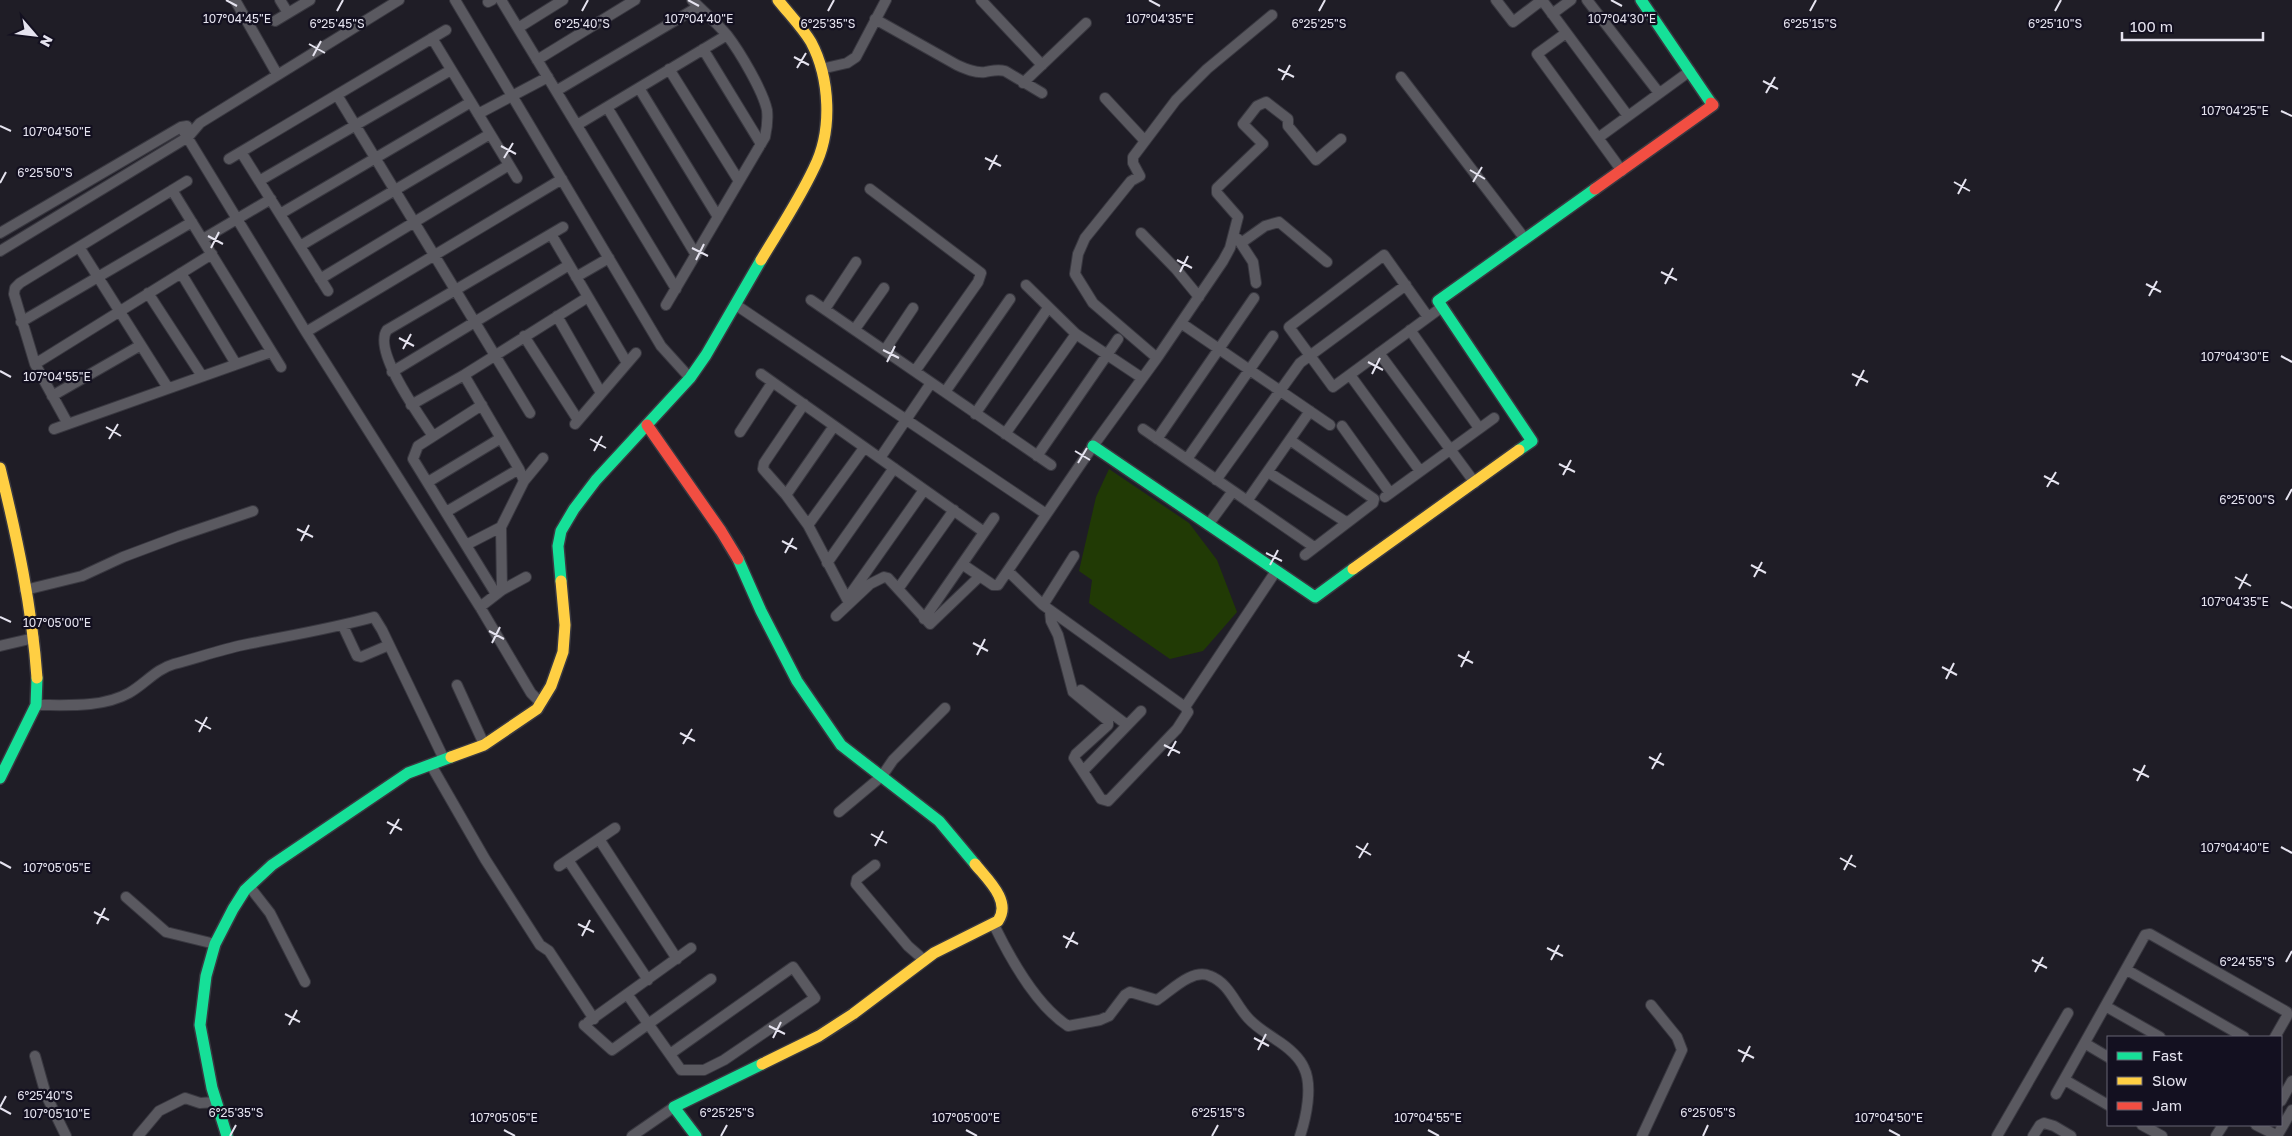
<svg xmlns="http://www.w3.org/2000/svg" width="2292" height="1136" viewBox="0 0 2292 1136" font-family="'Golos Text',sans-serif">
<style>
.green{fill:#213a05}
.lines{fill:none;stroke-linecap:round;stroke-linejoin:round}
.street-casing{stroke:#393840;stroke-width:12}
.fast-casing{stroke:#393840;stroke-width:14}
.slow-casing{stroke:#393840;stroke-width:14}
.jam-casing{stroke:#393840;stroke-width:14}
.street{stroke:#5a5960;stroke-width:10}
.fast{stroke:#16e098;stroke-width:11}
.slow{stroke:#ffcf43;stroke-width:11}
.jam{stroke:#f24e42;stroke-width:11}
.ticks{fill:none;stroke:#e5e3ef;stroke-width:2}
.ticks-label{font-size:12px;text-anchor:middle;fill:#e5e3ef;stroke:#131020;stroke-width:4.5;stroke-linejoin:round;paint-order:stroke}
</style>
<rect width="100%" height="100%" fill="#1f1d26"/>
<path class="green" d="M1109,469L1189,523L1217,560L1237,612L1203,651L1170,659L1089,603L1092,580L1079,571L1096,497Z"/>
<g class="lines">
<defs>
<path id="street" d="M235,0L277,74
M280,0L288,13
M455,0L661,346L690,378
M501,0L676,289
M981,0L1042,65
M1496,0L1513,22L1542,0
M1542,0L1628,116
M1587,0L1659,93
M488,2L492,0
M1552,14L1571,0
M875,19L957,65C966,69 975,73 985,72C992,71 997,69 1005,71L1042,93
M275,21L310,0
M518,28L563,0
M1566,33L1537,54L1622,171
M432,38L517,178
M703,49L761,144
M537,60L635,0
M669,69L739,181
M821,69L847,63L856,57L886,0
M1401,77L1525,239
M1023,83L1086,23
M639,88L718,217
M556,91L698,7
M337,95L530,413
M1105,98L1145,141
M607,107L696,255
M478,114L548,77
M577,125L727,35
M181,127L306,332L480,607
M1598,138L1690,71
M241,152L328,291
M229,159L446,30
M259,181L451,70
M870,189L981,273L978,282L915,371
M172,190L281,367
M280,214L471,102
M0,233L181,127L187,126
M1141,233L1176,269L1199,297
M551,234L627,363
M203,239L271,199
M1238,239L1253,262L1256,283
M1241,243L1265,226L1279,222L1327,262
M300,246L490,134
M79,247L168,388
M0,251L188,137L200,123L399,0
M181,273L236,364
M576,277L609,258
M320,279L509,165
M1026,285L1076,334L1142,378
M148,293L202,376
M811,300L1051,465
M666,305L765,137C767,128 768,119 767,110C763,91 740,52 727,35C717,23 703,11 692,0
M736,305L1046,514
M825,309L856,262
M557,316L601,393
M1428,317L1384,255L1289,327L1333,387L1442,307
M21,322L192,222
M1181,323L1330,425
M855,329L884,288
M1410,330L1479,428
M306,332L562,179
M524,336L578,420
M885,350L913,308
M1379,353L1475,483
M1157,358L1093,303L1075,274L1078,254L1085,238L1131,181L1140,176L1133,163V157L1176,100L1207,69L1272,15
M35,364L212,254
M392,372L569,265
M761,374L984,532
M464,375L519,469L524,481
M1350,375L1420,471
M945,392L1010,299
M52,396L141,345
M804,404L764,463L763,469L786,495L808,525L849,603
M411,405L464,375L588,297
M482,405L418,446L413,459L496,594
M975,414L1048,308
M68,424L35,364L14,294L15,288L20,283L187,181
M575,424L636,353
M1342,426L1390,493
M54,429L271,352
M1143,429L1233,491
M740,432L772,383
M1005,434L1076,334
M433,436C421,418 372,351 387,330L563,227
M1157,439L1254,298
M1290,440L1374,499L1373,503L1305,555
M1037,456L1118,339
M880,458L931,383
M1187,459L1273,336
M1268,472L1346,522
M1216,480L1300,363L1406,285
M428,482L501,438
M786,495L834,426
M1385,497L1494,418
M1247,501L1310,411
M446,512L519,469
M808,525L864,448
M1208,525L1233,491L1314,547
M466,545L501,527
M827,563L894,468
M962,564L993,585H998L1093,446L1157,358L1223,261L1230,248L1238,217L1217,193V188L1263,144L1243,124L1257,106L1266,102L1288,119V126L1316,160L1341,139
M1009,572L1043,605
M526,577L502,590L480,607L531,693L540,702
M898,589L954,510
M25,590L82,576L123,557L179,536L253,511
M502,590L501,527L524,481L543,458
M847,599L924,490
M1050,611L1051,621L1058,635L1073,692L1108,721V725L1076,754L1074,758L1101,799L1108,801L1177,729L1188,712L1185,707L1043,605L1074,556
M836,616L870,584L884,577L888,578L930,624L980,576
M924,619L994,518
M343,626L357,656L361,657L389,645
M0,646L34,638
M457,685L483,742
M1081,690L1127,725
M36,705C66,705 102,708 129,693C145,684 156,669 174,664C197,658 220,650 243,645C287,636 330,629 374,617L382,630L443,757
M1185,707L1276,571
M431,765L485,859L540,945L549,951L594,1019
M1083,771L1141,711
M839,812L882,776L893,760L945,708
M599,839L677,959
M568,860L648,980
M875,865L857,879L856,884L908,946L924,960
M559,866L615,828
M249,886L270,913L305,982
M126,897L166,932L215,944
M994,925C1010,958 1037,1006 1068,1026L1100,1020L1109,1016L1125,995L1130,992L1157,1000C1171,991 1192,968 1210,976C1229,983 1235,1004 1248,1018C1256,1027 1265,1032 1275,1039C1286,1046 1299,1056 1304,1068C1313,1086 1306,1118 1300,1136
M2127,970L2244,1037
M627,994L681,1070H704L724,1060L815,998L793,967L670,1054
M2107,1007L2160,1037
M588,1022L691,948
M584,1025L612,1050L711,979
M2086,1044L2108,1057
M35,1056L46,1095L66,1136
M2065,1080L2108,1105
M2056,1094L2145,935L2150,934L2287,1012V1016L2275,1037
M2281,1101L2292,1081
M2142,1125L2162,1136
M2256,1125L2278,1136
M138,1136L159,1111L185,1098L200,1103L216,1102
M632,1136L674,1107
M1642,1136L1682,1050L1677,1037L1651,1005
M1997,1136L2068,1013
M2033,1136L2040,1125L2044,1123L2054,1126L2071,1136
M2216,1136L2223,1125
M2277,1136L2292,1110"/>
<path id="fast" d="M1641,0L1711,103
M1093,446L1315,597L1353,569
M1519,450L1532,441L1438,301L1595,189
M738,559L761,611L797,681L841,745L939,821L975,864
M561,581L558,546L561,531L574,509L596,480L690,378L706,355L761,260
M0,778L36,705L37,678
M227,1136L212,1088L200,1025L206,976L215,944L233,909L245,890L272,865L408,773L451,757
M696,1136L674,1107L762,1064"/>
<path id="slow" d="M761,260C779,230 799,200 814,168C833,131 830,78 811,42C802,27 789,14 778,0
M0,468C17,537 32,607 37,678
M1353,569L1519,450
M451,757L484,745L537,709L551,686L563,652L565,625L561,581
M762,1064L819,1036L853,1014L934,953L998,921C1012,901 987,879 975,864"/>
<path id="jam" d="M1595,189L1713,105L1711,103
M647,425L721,531L738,559"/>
</defs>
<use href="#street" class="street-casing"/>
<use href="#fast" class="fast-casing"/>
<use href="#slow" class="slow-casing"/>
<use href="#jam" class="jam-casing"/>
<use href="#street" class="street"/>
<use href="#fast" class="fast"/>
<use href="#slow" class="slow"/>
<use href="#jam" class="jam"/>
</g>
<path class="ticks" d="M226,0L237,6M688,0L699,6M1149,0L1160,6M1611,0L1622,6M337,11L343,0M582,11L588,0M828,11L834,0M1319,11L1325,0M1810,11L1816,0M2055,11L2061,0M309,44L325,53M313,56L321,41M794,57L809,65M797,68L806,53M1278,69L1294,77M1282,80L1290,65M1763,81L1778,89M1766,93L1775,77M2281,111L2292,116M0,126L11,131M501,146L516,154M504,158L513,143M985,158L1001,166M989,170L997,155M1470,170L1485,179M1473,182L1482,167M1954,182L1970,191M0,183L6,172M1958,194L1966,179M208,236L223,244M211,248L219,232M692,248L708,256M696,260L704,244M1177,260L1192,268M1180,272L1188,256M1661,272L1677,280M1665,284L1673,268M2146,284L2161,292M2149,296L2157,281M399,338L414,346M403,349L411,334M883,350L899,358M2281,356L2292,362M887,362L895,346M1368,362L1383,370M0,371L11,377M1372,374L1380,358M1852,374L1868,382M1856,386L1864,370M106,427L121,436M109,439L118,424M590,439L606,448M594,451L602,436M1075,451L1090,460M1078,463L1087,448M1559,464L1575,472M1563,475L1571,460M2044,476L2059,484M2047,487L2056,472M2286,500L2292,489M297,529L313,537M301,541L309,525M782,541L797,549M785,553L793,538M1266,553L1282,561M1270,565L1278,550M1751,565L1766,573M1754,577L1762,562M2235,577L2251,586M2239,589L2247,574M2281,602L2292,608M0,617L11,622M489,631L504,639M492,643L500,627M973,643L988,651M977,655L985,639M1458,655L1473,663M1461,667L1469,651M1942,667L1957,675M1946,679L1954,663M195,720L211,729M199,732L207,717M680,733L695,741M683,744L692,729M1164,745L1180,753M1168,756L1176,741M1649,757L1664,765M1652,769L1661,753M2133,769L2149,777M2137,781L2145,765M387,822L402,830M390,834L399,819M871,834L887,843M875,846L883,831M1356,846L1371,855M2281,847L2292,853M1359,858L1368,843M1840,858L1856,867M0,862L11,868M1844,870L1852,855M94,912L109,920M97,924L105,908M578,924L594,932M582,936L590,920M1063,936L1078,944M1066,948L1074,932M1547,948L1563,956M1551,960L1559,945M2032,960L2047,968M2286,962L2292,951M2035,972L2043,957M285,1014L300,1022M289,1025L297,1010M769,1026L785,1034M773,1038L781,1022M1254,1038L1269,1046M1258,1050L1266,1034M1738,1050L1754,1058M1742,1062L1750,1046M0,1107L6,1096M0,1108L11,1114M504,1130L515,1136M966,1130L977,1136M1428,1130L1439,1136M1889,1130L1900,1136M230,1136L236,1125M721,1136L727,1125M1212,1136L1218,1125M1703,1136L1708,1125"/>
<g class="ticks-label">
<text x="237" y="23">107°04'45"E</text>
<text x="1160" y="23">107°04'35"E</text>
<text x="1622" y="23">107°04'30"E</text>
<text x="699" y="23">107°04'40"E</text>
<text x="337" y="28">6°25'45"S</text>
<text x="582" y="28">6°25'40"S</text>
<text x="828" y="28">6°25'35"S</text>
<text x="1319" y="28">6°25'25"S</text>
<text x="1810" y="28">6°25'15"S</text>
<text x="2055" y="28">6°25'10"S</text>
<text x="2235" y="115">107°04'25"E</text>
<text x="57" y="136">107°04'50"E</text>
<text x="45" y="177">6°25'50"S</text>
<text x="2235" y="361">107°04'30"E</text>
<text x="57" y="381">107°04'55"E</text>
<text x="2247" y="504">6°25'00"S</text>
<text x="2235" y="606">107°04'35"E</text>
<text x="57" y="627">107°05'00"E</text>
<text x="2235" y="852">107°04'40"E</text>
<text x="57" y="872">107°05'05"E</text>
<text x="2247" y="966">6°24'55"S</text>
<text x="45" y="1100">6°25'40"S</text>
<text x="236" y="1117">6°25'35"S</text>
<text x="727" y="1117">6°25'25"S</text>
<text x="1218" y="1117">6°25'15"S</text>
<text x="1708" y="1117">6°25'05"S</text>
<text x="57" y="1118">107°05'10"E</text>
<text x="504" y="1122">107°05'05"E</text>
<text x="966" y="1122">107°05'00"E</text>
<text x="1428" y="1122">107°04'55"E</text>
<text x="1889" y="1122">107°04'50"E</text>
</g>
<rect x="2107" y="1036" width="175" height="90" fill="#131020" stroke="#676473"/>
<rect x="2117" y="1052" width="25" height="8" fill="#16e098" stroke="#676473"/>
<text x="2152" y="1061" font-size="15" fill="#e5e3ef">Fast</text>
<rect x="2117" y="1077" width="25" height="8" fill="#ffcf43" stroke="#676473"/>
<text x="2152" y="1086" font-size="15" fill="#e5e3ef">Slow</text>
<rect x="2117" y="1102" width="25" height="8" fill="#f24e42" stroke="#676473"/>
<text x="2152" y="1111" font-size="15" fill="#e5e3ef">Jam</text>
<g transform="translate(35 35) rotate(118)" stroke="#131020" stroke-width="4" paint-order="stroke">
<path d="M0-4L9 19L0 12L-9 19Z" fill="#e5e3ef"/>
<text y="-8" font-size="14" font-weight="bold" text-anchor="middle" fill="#e5e3ef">N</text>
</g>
<path d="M2122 32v8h141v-8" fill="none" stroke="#e5e3ef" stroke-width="2.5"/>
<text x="2130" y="32" font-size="15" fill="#e5e3ef" stroke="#131020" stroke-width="4" paint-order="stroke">100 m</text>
</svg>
